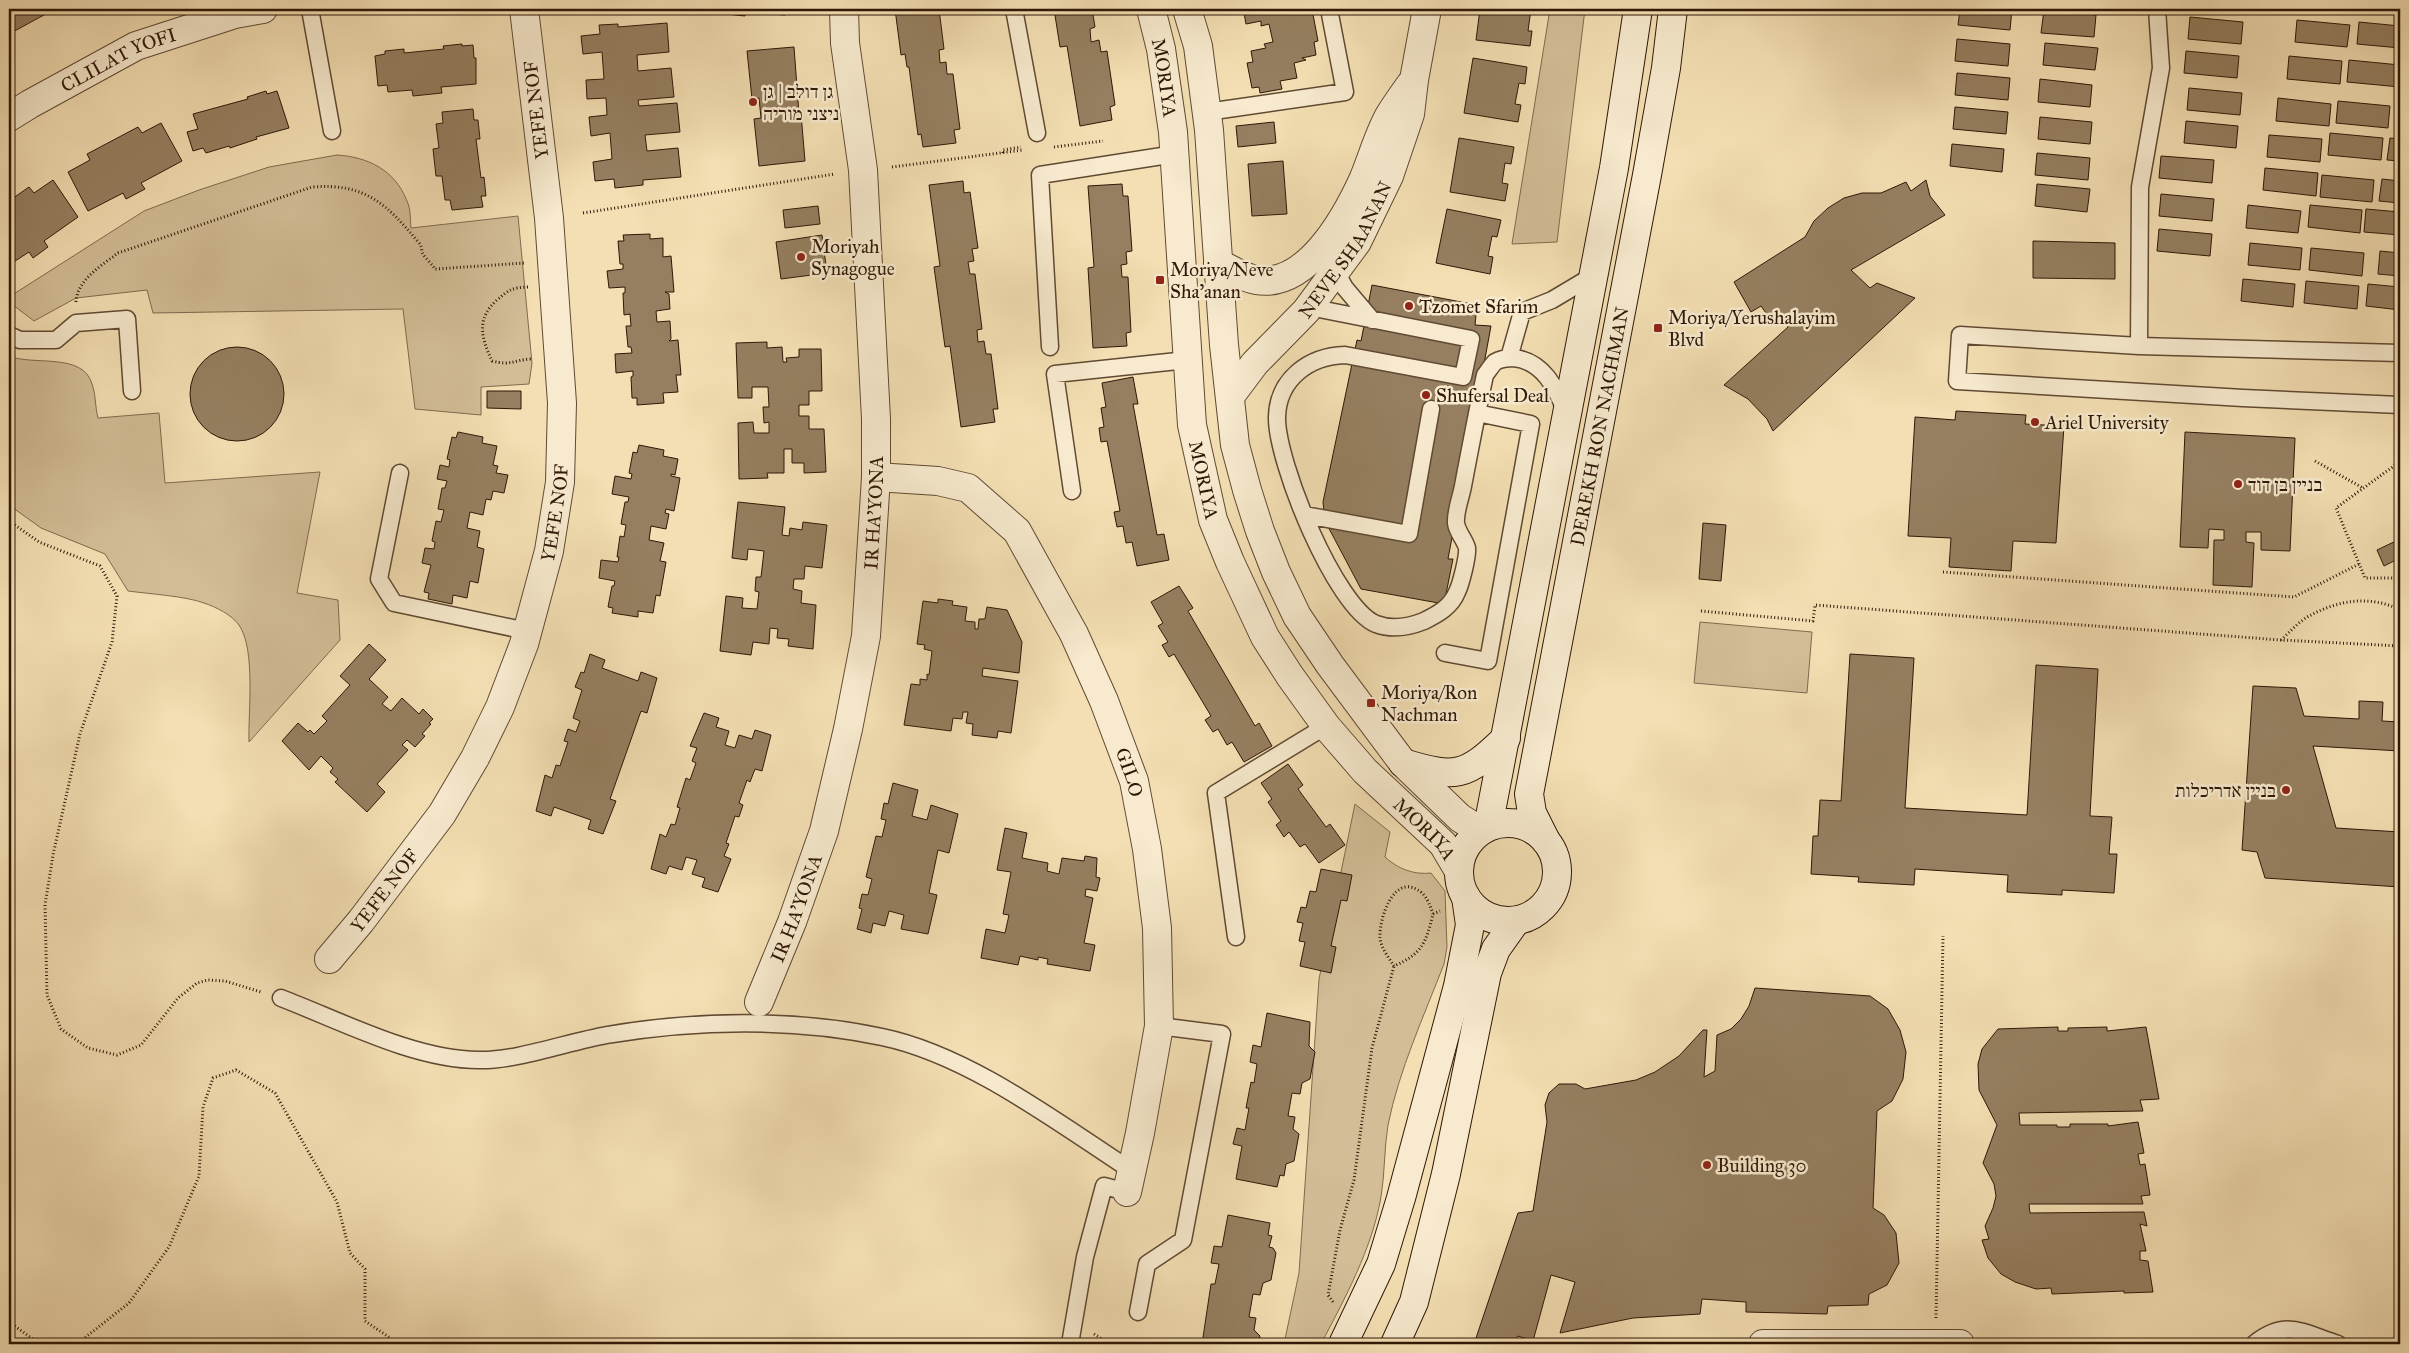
<svg xmlns="http://www.w3.org/2000/svg" width="2409" height="1353" viewBox="0 0 2409 1353" font-family="'IM FELL Great Primer','Frank Ruhl Libre',serif">
<style>
.green{fill:#d2bd96;stroke:#806a4e}
.building{fill:#957f60;stroke:#2f1707}
.lines{fill:none;stroke-linecap:round;stroke-linejoin:round}
.service-casing{stroke:#604932;stroke-width:19}
.minor-casing{stroke:#604932;stroke-width:30}
.tertiary-casing{stroke:#604932;stroke-width:30}
.secondary-casing{stroke:#2f1707;stroke-width:30}
.path{stroke:#2f1707;stroke-width:3;stroke-dasharray:1 2.5;stroke-linecap:butt}
.service{stroke:#f7eace;stroke-width:16}
.minor{stroke:#f7eace;stroke-width:28}
.tertiary{stroke:#f7eace;stroke-width:28}
.secondary{stroke:#f7eace;stroke-width:28}
.poi-dot{fill:#8f2418;stroke:#f7eace;stroke-width:2}
.labels{text-anchor:middle;dominant-baseline:central;stroke-width:5;stroke-linejoin:round;paint-order:stroke}
.street-label{font-size:19px;fill:#2f1707;stroke:#f7eace}
.poi-label{font-size:19px;fill:#2f1707;stroke:#f7eace;text-anchor:start}
</style>
<rect width="100%" height="100%" fill="#f3dfb3"/>
<filter id="stains"><feTurbulence type="fractalNoise" baseFrequency=".004" numOctaves="4"/><feColorMatrix values="0 0 0 0 .2 0 0 0 0 .09 0 0 0 0 .02 0 0 0 .5 -.17"/></filter>
<radialGradient id="worn" r=".72"><stop offset=".6" stop-color="#630" stop-opacity="0"/><stop offset="1" stop-color="#630" stop-opacity=".3"/></radialGradient>
<path class="green" d="M1550,9H1585L1557,242L1512,244Z
M337,155C368,157 395,170 407,201C411,209 410,220 411,228L518,216L532,363L529,384L481,387V415L415,409L403,309L153,313L147,290L76,298L34,321L9,302V297L144,211L199,190L269,167Z
M9,356C33,366 83,352 92,384C96,395 95,407 98,418L159,413L165,483L320,472L297,593L338,600L340,640L249,742C248,712 256,650 239,625C232,615 216,607 204,603C185,596 150,594 128,591L105,554L41,528L9,505Z
M1700,622L1812,632L1807,693L1694,683Z
M1355,804L1390,832L1385,857C1398,869 1414,875 1431,873L1445,891L1447,947L1444,964C1424,1016 1399,1070 1388,1125C1384,1149 1385,1173 1381,1197C1372,1249 1345,1298 1321,1344H1284L1299,1273L1319,979Z"/>
<path class="building" d="M9,9H55L9,34Z
M726,9H785V15L745,12V16L726,14Z
M895,9H939L944,49L939,50L940,63L946,62L947,74H953L960,129L954,130L956,143L923,147L921,134L918,135L909,67H907L905,54L901,55Z
M1054,9H1092L1095,27L1090,29L1091,42L1099,40L1101,52L1107,51L1115,105L1110,107L1112,120L1080,126L1067,46L1060,47Z
M1236,9H1312L1318,41L1314,42L1316,55L1302,58L1306,60L1294,63L1297,78L1280,81L1282,89L1260,93L1259,87L1252,88L1247,63L1253,62L1251,51L1266,48L1264,44L1273,42L1269,24L1261,26V21L1246,24L1244,13L1237,14Z
M1480,9H1531L1528,31H1532L1530,46L1476,40Z
M1960,9H2012L2010,30L1958,25Z
M2044,10L2096,15L2094,37L2041,33Z
M2190,17L2243,22L2241,44L2188,39Z
M2297,20L2350,25L2347,47L2295,42Z
M2359,22L2400,26V48L2357,44Z
M667,23L669,52L637,55L638,71L671,68L674,97L638,100L639,106L677,103L680,132L645,135L647,151L678,148L681,177L643,180V185L615,188L614,179L595,181L593,162L612,159L610,133L591,136L589,117L607,115L606,98L587,99L586,80L604,79L602,52L583,54L581,36L600,34L599,25L618,24V27Z
M1957,39L2010,44L2008,66L1955,61Z
M2045,43L2098,48L2095,70L2043,65Z
M462,44V46L473,45L474,58H476V84L441,87L442,93L413,96L412,90L388,92L387,85L378,86L375,56L385,54V51L404,49V53L444,49L443,46Z
M794,47L799,114H801L805,161L759,166L754,119L761,118L759,98L752,99L747,51Z
M2186,51L2239,56L2237,78L2184,73Z
M2289,56L2342,61L2340,84L2287,79Z
M1473,58L1527,67L1525,84L1519,83L1515,104L1521,105L1518,122L1464,113Z
M2349,60L2400,65V87L2347,82Z
M1957,73L2010,78L2008,100L1955,95Z
M2040,79L2092,85L2090,107L2038,102Z
M2189,88L2242,93L2240,115L2187,110Z
M266,91L267,94L277,91L289,128L256,137L257,139L230,148L229,146L206,153L203,148L193,151L187,132L198,129L193,114L248,99L247,97Z
M2278,98L2331,104L2329,126L2276,121Z
M2338,101L2390,106L2388,128L2336,123Z
M1955,107L2008,112L2006,134L1953,129Z
M473,109L474,120H478L480,139H476L481,178L484,177L486,196H481L483,207L452,210L450,200H445L442,176H436L433,149L439,148L436,124L443,123L442,112Z
M2040,117L2092,122L2090,144L2038,139Z
M2186,121L2238,126L2236,148L2184,143Z
M1274,122L1276,143L1238,147L1236,126Z
M161,123L182,161L141,183L145,189L126,199L123,193L88,211L68,172L90,160L87,154L138,127L142,133Z
M2330,133L2383,138L2381,160L2328,155Z
M2269,135L2322,139L2320,162L2267,157Z
M1459,138L1514,147L1511,164L1505,163L1502,183L1508,184L1505,201L1450,192Z
M2390,138L2400,139V161L2387,160Z
M1952,144L2004,149L2002,172L1950,166Z
M2037,153L2090,158L2088,180L2035,175Z
M2161,156L2214,160L2212,183L2159,178Z
M1283,161L1287,214L1252,216L1248,164Z
M2265,168L2318,173L2316,196L2263,190Z
M2322,175L2374,180L2372,202L2320,197Z
M2382,179L2400,181V203L2379,201Z
M53,180L78,217L44,241L48,247L33,258L29,252L9,265V201L29,187L34,193Z
M1926,180L1930,196L1945,215L1851,270L1870,288L1877,283L1915,298L1773,431L1767,419L1748,399L1724,385L1788,327L1779,314L1771,320L1761,306L1751,312L1734,282L1805,237L1814,221L1828,208L1844,198L1862,193H1881L1906,182L1911,191Z
M963,181L964,193L970,192L978,248L972,249L974,261L968,262L970,274H975L982,329L977,330L978,342L984,341L986,354H991L998,409H993L995,422L961,427L950,346L945,347L934,267L940,266L929,185Z
M1122,184L1123,196H1128L1132,251L1126,252L1127,264L1121,265L1122,277H1128L1131,332L1126,333L1127,346L1093,348L1088,268L1094,267L1088,186Z
M2037,184L2090,189L2087,212L2035,206Z
M2161,194L2214,199L2212,221L2159,216Z
M2248,205L2301,211L2298,233L2246,228Z
M2310,205L2362,210L2360,233L2308,227Z
M818,206L820,224L785,228L783,210Z
M1447,209L1501,220L1497,237L1492,236L1488,256L1493,257L1490,274L1436,263Z
M2366,209L2400,212V235L2364,232Z
M2159,229L2212,234L2210,256L2157,251Z
M650,234V239L663,238V257L671,256L674,292H665L669,294L670,309L656,311L657,322L670,321L671,339L669,341L678,340L681,375H676L678,392L663,393L664,403L637,405V398H632L631,377L633,376V371L616,373L615,354L632,353L631,347H628L626,326H631L630,314L624,315L623,293H625V287L609,288L607,271L623,269V264H620L618,241H624L623,235Z
M822,235L827,273L781,279L776,242Z
M2033,241L2115,243V279L2033,278Z
M2250,243L2302,248L2300,270L2248,265Z
M2311,248L2364,253L2362,276L2309,270Z
M2380,251L2400,253V276L2378,274Z
M2243,279L2295,284L2293,307L2241,301Z
M2306,281L2359,286L2357,309L2304,303Z
M2368,284L2400,287V310L2366,306Z
M1372,285L1477,305L1475,325L1491,326L1448,559H1453L1444,604L1361,589L1325,521L1323,502L1357,340L1361,341Z
M767,342V348L782,347L783,362H787L786,358L799,357V349H821L822,391H809V405H799V416H809V429H824L826,472L804,473V463H792V449H784V473H767L768,478L739,479L738,423L753,422L754,433H769V422L764,423L763,407H769L768,387H752V398H738L736,343Z
M190 394a47 47 0 1 1 94 0a47 47 0 1 1-94 0Z
M1133,377L1138,404H1133L1157,535L1164,534L1169,560L1137,566L1132,542L1126,543L1123,526L1117,527L1114,512L1120,511L1107,441L1101,442L1099,428L1104,427L1101,408L1106,407L1102,383Z
M487,391H521V409L487,408Z
M1956,411L2026,415L2025,424L2064,426L2056,543L2013,541L2011,571L1949,567L1951,538L1908,536L1915,417L1955,420Z
M458,432L483,437L482,443L497,446L493,465L498,466L496,473L508,475L504,493L493,491L491,500L486,499L483,515L470,512L467,528L480,531L477,547L484,549L478,583L470,581L467,598L453,595L452,604L428,599L429,593L424,592L431,565L422,563L425,548L434,549L435,542L432,541L436,521L441,522L444,510L438,509L442,488H445L447,481L437,479L440,465L449,467L450,460L447,459L452,437L456,438Z
M2185,432L2295,438L2290,551L2261,550V532H2246V542L2254,543L2252,587L2213,585L2214,540H2224V530L2209,529L2208,548L2180,547Z
M639,445L664,450L663,456L678,459L675,475L671,474V476L680,478L674,511L666,509L665,513L669,514L666,529L651,526L649,540L664,543L660,561L666,562L660,596L656,595L653,613L638,611V617L612,613L613,608L608,607L612,586H614L615,581L599,578L601,560L618,562L619,557H617L620,536L624,537L626,525L621,524L625,502H628L629,497L612,494L615,476L631,479L632,474L629,473L633,452L637,453Z
M738,502L785,507L782,535L789,536L790,528L802,530L803,522L827,525L822,568L805,566L804,579H794L793,589L802,591L801,603L816,605L813,649L788,646L789,639L777,638L778,629L770,628L769,644L753,642L751,655L720,651L726,596L743,598L742,608L757,609L759,592L755,591L756,577H761L764,551L748,549L747,560L732,558Z
M1703,523L1726,525L1721,581L1699,579Z
M2400,539V558L2384,566L2377,550Z
M1179,586L1193,608L1188,611L1255,726L1259,723L1272,746L1244,762L1232,742L1227,745L1218,729L1213,732L1205,720L1211,716L1174,654L1169,657L1162,645L1168,642L1158,626L1163,623L1151,602Z
M938,599L953,601L952,605L967,607L965,621L975,622V629H978L979,619H985L987,607L1007,610L1022,642L1019,673L983,668L982,676L1018,681L1011,733L998,731L997,738L972,735L973,724L966,723L968,712H963L962,719L953,718L951,731L904,725L911,684L920,685V679L927,680V674L929,675L932,651L924,649L925,645L917,644L923,601L938,603Z
M369,644L386,660L369,679L388,697L382,704L391,711L402,698L419,714L423,709L433,719L429,723L431,724L422,734L425,736L415,747L407,740L402,745L408,750L377,784L385,792L367,812L335,782L338,779L330,772L333,768L321,756L309,770L282,741L298,723L308,732L310,730L314,734L327,721L322,716L350,685L340,676Z
M590,654L605,660L602,668L638,681L641,672L657,678L647,713L641,711L610,799L616,801L603,834L588,829L591,820L554,807L551,816L536,811L545,775L552,778L556,765L560,766L568,742L564,741L568,729L576,732L580,721L573,718L582,690L575,687L581,672L584,673Z
M1850,654L1914,658L1905,808L2027,815L2036,665L2098,669L2090,816L2112,817L2109,854H2117L2114,893L2062,890V895L2007,892L2008,875L1915,869L1914,885L1858,882L1859,877L1811,874L1813,836H1818L1820,800L1841,801Z
M2253,686L2296,688L2304,716L2359,719V701L2383,702L2382,721L2400,722V751L2313,746L2336,828L2400,832V887L2265,878L2257,852L2242,850Z
M704,713L719,718L716,727L729,731L725,745L735,748L739,735L752,739L755,730L771,735L762,771L755,769L750,782L747,780L739,803L743,805L739,817L735,816L726,843L729,844L724,856L731,859L718,892L702,887L705,878L692,874L697,860L686,857L682,870L669,866L666,874L651,869L660,834L666,837L671,824L675,825L680,808L677,807L686,778L690,780L696,763L692,761L697,748L690,746Z
M1288,764L1303,785L1298,789L1326,827L1330,824L1345,845L1319,863L1305,844L1300,847L1289,832L1284,837L1276,825L1281,821L1268,802L1272,799L1261,783Z
M893,783L918,790L912,816L927,820L931,805L958,814L949,853L938,850L929,893L937,895L928,934L901,929L904,915L889,911L885,926L873,923L871,933L857,929L862,909L859,908L862,894L868,895L872,879L866,877L876,836L882,837L886,820L881,819L884,803L888,804Z
M1005,828L1027,833L1022,858L1048,863L1047,871L1059,874L1062,858L1084,861L1085,856L1097,858L1096,877L1100,878L1097,891L1086,889L1085,896L1093,898L1084,943L1095,945L1090,971L1047,964L1048,959L1038,957V960L1020,956L1018,965L981,958L986,929L1005,933L1009,915L1003,914L1011,872L997,870Z
M1321,869L1352,875L1347,901L1341,900L1331,946L1336,947L1331,973L1300,966L1305,942L1299,941L1303,923L1297,922L1301,907L1306,908L1310,891L1316,892Z
M1755,988L1870,996L1888,1009L1900,1030L1906,1052L1903,1079L1892,1101L1877,1111L1873,1208L1884,1215L1896,1233L1899,1263L1887,1285L1869,1294L1868,1305L1828,1306L1827,1314L1746,1312V1302L1702,1299L1700,1314L1633,1318L1560,1333L1575,1282L1551,1275L1533,1341L1518,1336L1514,1344H1474L1518,1213L1533,1211L1547,1122L1545,1105L1549,1093L1559,1084H1576L1585,1089L1636,1080L1655,1072L1679,1056L1703,1030H1707L1704,1077L1715,1071L1717,1035L1731,1029L1741,1019L1749,1006Z
M1267,1013L1310,1022L1309,1046L1315,1052L1310,1079L1302,1083L1300,1094L1292,1093L1288,1116L1295,1117L1293,1129L1299,1134L1294,1161L1286,1164L1284,1176L1280,1175L1277,1187L1236,1179L1242,1146L1233,1144L1237,1128L1245,1130L1249,1108H1246L1251,1082L1254,1083L1257,1064L1250,1062L1253,1045L1261,1047Z
M2058,1027V1031H2068V1028L2107,1027V1031L2146,1027L2159,1099L2140,1100L2143,1111L2019,1113L2020,1125H2057V1127H2070V1124H2108V1126L2138,1122L2144,1153L2138,1154L2140,1165L2145,1164L2150,1195L2141,1196L2143,1204H2029L2030,1213L2144,1212L2147,1226L2140,1224L2146,1251H2140V1260L2148,1261L2153,1292L2124,1293V1291L2052,1294L2051,1288L2036,1289L2015,1282L2001,1274L1988,1258L1982,1240L1989,1239L1985,1226L1993,1208L1996,1196L1994,1184L1983,1163L1997,1125L1979,1090L1978,1064L1982,1049L1998,1029Z
M1228,1215L1270,1223L1268,1235L1272,1236L1269,1247L1273,1248L1276,1253L1271,1280L1263,1283L1260,1295L1253,1294L1249,1317L1256,1318L1254,1330L1260,1336L1258,1344H1202L1211,1284H1215L1219,1264L1211,1263L1214,1246L1222,1247Z"/>
<g class="lines">
<defs>
<path id="service" d="M310,9L332,131
M1014,9L1037,133
M1207,112L1345,92L1329,9
M1336,272L1345,288L1372,320
M1309,307L1471,339L1463,377L1345,355C1309,356 1278,379 1277,417C1276,461 1335,607 1376,624C1392,630 1409,627 1424,621C1438,614 1451,607 1457,592C1461,584 1468,556 1467,548C1465,540 1457,532 1456,523C1455,512 1461,497 1463,486C1470,449 1477,412 1485,375C1488,371 1492,365 1495,362C1500,359 1509,358 1514,358C1543,361 1556,388 1566,412
M9,335L20,340H56L76,323L127,319L132,391
M2139,346L2140,187L2161,68L2157,9
M1050,347L1040,175L1175,154
M2400,353L2139,346L1960,335L1957,381L2243,398L2400,405
M1509,358L1522,312L1552,300L1594,275
M400,473L379,579L394,603L527,631
M1072,491L1055,374L1187,360
M1305,515L1409,534L1431,409
M1445,653L1488,661L1531,424L1477,413
M1236,937L1216,793L1326,726
M281,998C341,1021 415,1060 479,1060C516,1061 568,1042 607,1035C696,1020 793,1018 882,1037C969,1055 1058,1123 1132,1171
M1138,1312L1147,1264L1183,1240L1222,1034L1159,1026
M2281,1343L2282,1344
M1070,1344L1085,1257L1104,1186L1127,1192
M2254,1344C2286,1318 2303,1333 2338,1344"/>
<g id="minor">
<path id="s1" d="M9,117L30,104L136,46L235,14L263,9"/>
<path d="M1218,263C1230,269 1244,278 1256,280C1307,289 1346,217 1363,180C1372,159 1378,136 1389,116C1395,106 1403,95 1410,85"/>
<path id="s2" d="M1231,395L1255,363L1306,311L1357,242L1389,176L1410,114L1414,80L1427,9"/>
<path id="s3" d="M876,477L938,481L968,488L1017,531L1074,634L1104,701L1134,781L1147,849L1157,928L1159,1026L1140,1133L1127,1192"/>
<path id="s4" d="M329,959L361,921L442,814L475,758L500,707L524,644L549,551L560,482L562,403L549,218L524,9"/>
<path id="s5" d="M759,1002L792,922L824,831L848,729L866,636L876,477V419L863,170L845,43L844,9"/>
<path d="M1763,1344H1960"/>
</g>
<g id="tertiary">
<path id="s6" d="M1151,9L1161,49L1173,132L1192,425L1213,520L1230,562L1265,637L1290,676L1326,726L1365,771L1443,844L1459,871"/>
<path d="M1187,9L1198,46L1209,130L1224,345L1235,445L1247,490L1260,531L1276,572L1297,616L1330,665L1403,763L1460,818L1481,831"/>
</g>
<g id="secondary">
<path d="M1403,763C1456,779 1466,777 1506,738"/>
<circle cx="1508" cy="872" r="49"/>
<path d="M1488,827L1614,168L1638,9"/>
<path id="s7" d="M1546,841L1532,813L1529,794L1647,175L1666,68L1673,9"/>
<path d="M1343,1344L1381,1264L1401,1198L1458,986L1470,925L1466,897"/>
<path d="M1395,1344L1414,1302L1446,1174L1487,973L1496,949L1516,921"/>
</g>
</defs>
<use href="#service" class="service-casing"/>
<use href="#minor" class="minor-casing"/>
<use href="#tertiary" class="tertiary-casing"/>
<use href="#secondary" class="secondary-casing"/>
<path class="path" d="M1054,147L1103,141
M1003,153V150L1021,147
M892,167L1023,150
M583,213L835,174
M528,287C511,288 510,289 497,300C476,319 481,337 492,361C512,366 513,360 531,359
M76,302C77,280 101,266 118,253L312,187C365,183 386,203 419,243C422,246 421,250 423,254C426,259 432,264 435,269L525,263
M2315,461L2363,488
M2398,463L2336,508L2365,578H2400
M9,521L39,542L100,566L117,596L112,642L80,734L53,855L45,905L47,995L61,1029L88,1048L117,1055L141,1045L178,998L197,983L208,980L225,981L261,992
M1943,572L2294,597L2359,564
M1701,611L1813,621L1815,605L2281,640L2400,646
M2281,640C2290,632 2300,620 2311,615C2339,600 2371,595 2400,610
M1433,914C1431,908 1427,897 1422,893C1395,870 1379,917 1380,938C1381,948 1389,958 1394,966C1422,954 1426,943 1433,914L1440,911
M1333,1302L1328,1295L1340,1230L1354,1180L1372,1048L1394,966
M1936,1318L1943,936
M9,1322L40,1344
M1094,1334L1110,1344
M77,1344L129,1303L169,1247L199,1176L203,1107L213,1078L236,1070L275,1093L337,1202L350,1253L365,1269V1321L399,1344"/>
<use href="#service" class="service"/>
<use href="#minor" class="minor"/>
<use href="#tertiary" class="tertiary"/>
<use href="#secondary" class="secondary"/>
</g>
<g class="poi-dot">
<circle cx="753" cy="102" r="5"/>
<circle cx="801" cy="257" r="5"/>
<rect x="1155" y="275" width="10" height="10" rx="2.5"/>
<circle cx="1409" cy="306" r="5"/>
<rect x="1653" y="323" width="10" height="10" rx="2.5"/>
<circle cx="1426" cy="395" r="5"/>
<circle cx="2035" cy="422" r="5"/>
<circle cx="2238" cy="484" r="5"/>
<rect x="1366" y="698" width="10" height="10" rx="2.5"/>
<circle cx="2286" cy="790" r="5"/>
<circle cx="1707" cy="1165" r="5"/>
</g>
<g class="labels">
<g class="street-label">
<text stroke="none"><textPath href="#s1" startOffset="124">CLILAT YOFI</textPath></text>
<text stroke="none"><textPath href="#s6" startOffset="70">MORIYA</textPath></text>
<text transform="translate(536 110) rotate(-97)">YEFE NOF</text>
<text stroke="none"><textPath href="#s2" startOffset="186">NEVE SHAANAN</textPath></text>
<text stroke="none"><textPath href="#s7" startOffset="425">DEREKH RON NACHMAN</textPath></text>
<text stroke="none"><textPath href="#s6" startOffset="475">MORIYA</textPath></text>
<text stroke="none"><textPath href="#s4" startOffset="508">YEFE NOF</textPath></text>
<text stroke="none"><textPath href="#s5" startOffset="506">IR HA'YONA</textPath></text>
<text stroke="none"><textPath href="#s3" startOffset="425">GILO</textPath></text>
<text stroke="none"><textPath href="#s6" startOffset="895">MORIYA</textPath></text>
<text stroke="none"><textPath href="#s4" startOffset="88">YEFE NOF</textPath></text>
<text stroke="none"><textPath href="#s5" startOffset="101">IR HA'YONA</textPath></text>
</g>
<g class="poi-label">
<text x="763" y="91">גן דולב | גן<tspan x="763" dy="22">ניצני מוריה</tspan></text>
<text x="811" y="246">Moriyah<tspan x="811" dy="22">Synagogue</tspan></text>
<text x="1170" y="269">Moriya/Neve<tspan x="1170" dy="22">Sha'anan</tspan></text>
<text x="1419" y="306">Tzomet Sfarim</text>
<text x="1668" y="317">Moriya/Yerushalayim<tspan x="1668" dy="22">Blvd</tspan></text>
<text x="1436" y="395">Shufersal Deal</text>
<text x="2045" y="422">Ariel University</text>
<text x="2248" y="484">בניין בן דוד</text>
<text x="1381" y="692">Moriya/Ron<tspan x="1381" dy="22">Nachman</tspan></text>
<text x="2276" y="790" text-anchor="end">בניין אדריכלות</text>
<text x="1717" y="1165">Building 30</text>
</g>
</g>
<rect width="2409" height="1353" fill="none" stroke="#f3dfb3" stroke-width="30"/>
<rect x="10" y="10" width="2389" height="1333" fill="none" stroke="#2f1707" stroke-width="2.5"/>
<rect x="15" y="15" width="2379" height="1323" fill="none" stroke="#2f1707"/>
<rect width="100%" height="100%" filter="url(#stains)"/>
<rect width="100%" height="100%" fill="url(#worn)"/>
</svg>
